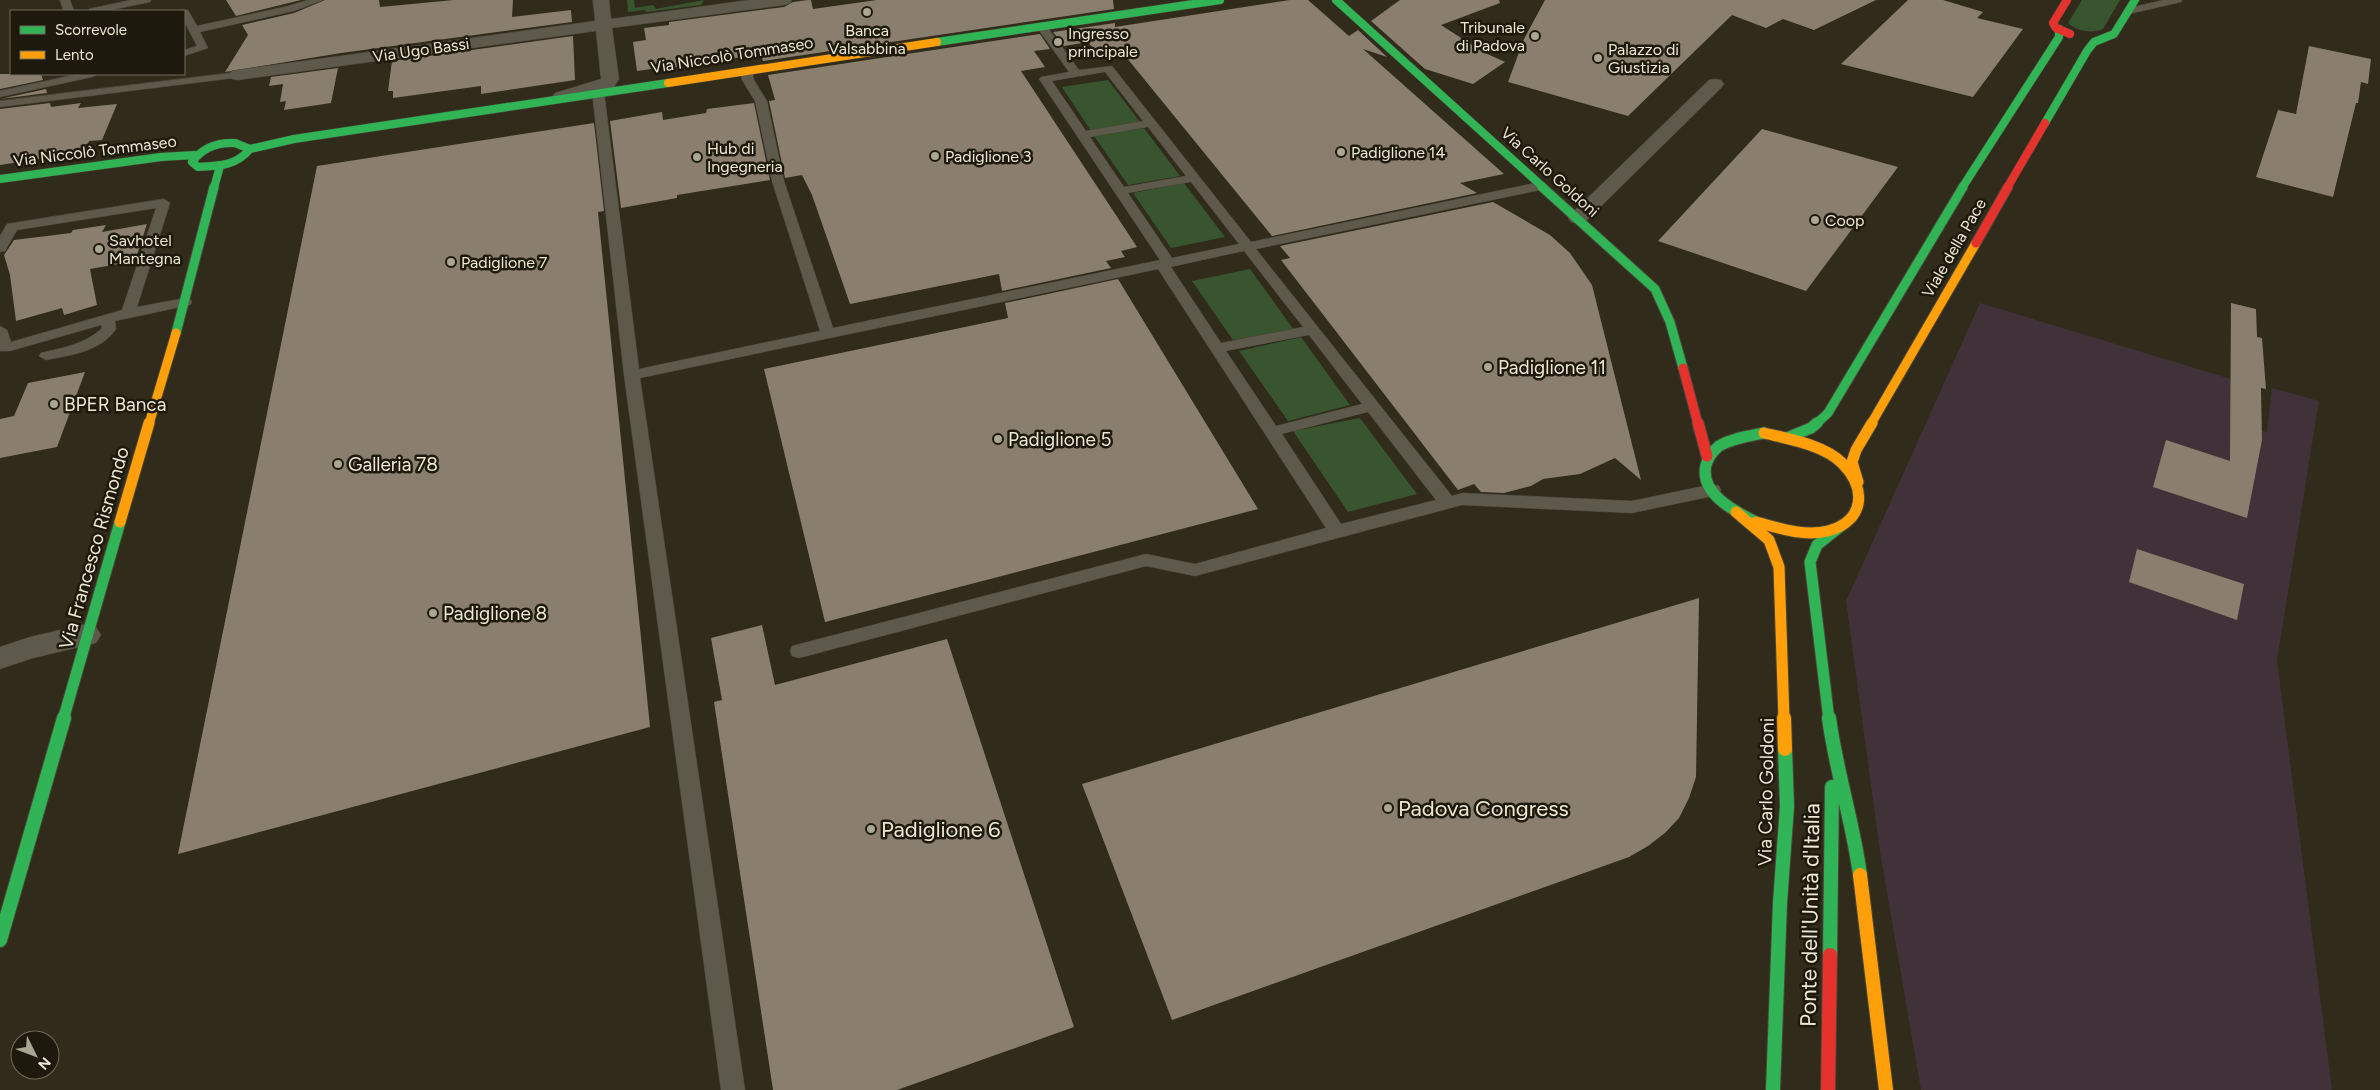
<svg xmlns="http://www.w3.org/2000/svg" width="2380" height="1090" viewBox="0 0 2380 1090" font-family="Figtree,sans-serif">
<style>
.industrial{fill:#413239}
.green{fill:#385530}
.building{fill:#8a7f6e}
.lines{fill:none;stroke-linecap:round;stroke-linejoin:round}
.lane-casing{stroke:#4a4638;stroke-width:1}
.street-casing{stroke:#4a4638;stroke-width:1}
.fast-far3-casing{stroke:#4a4638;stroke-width:9}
.fast-far2-casing{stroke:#4a4638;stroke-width:11}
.fast-far1-casing{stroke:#4a4638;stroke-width:13}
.fast-casing{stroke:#4a4638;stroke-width:16}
.slow-far3-casing{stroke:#4a4638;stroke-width:9}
.slow-far2-casing{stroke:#4a4638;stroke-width:11}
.slow-far1-casing{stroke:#4a4638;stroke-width:13}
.slow-casing{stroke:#4a4638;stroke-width:16}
.jam-far3-casing{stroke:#4a4638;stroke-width:9}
.jam-far2-casing{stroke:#4a4638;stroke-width:11}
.jam-far1-casing{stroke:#4a4638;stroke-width:13}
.jam-casing{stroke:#4a4638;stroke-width:16}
.lane{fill:#5d5a4c;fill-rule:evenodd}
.street{fill:#5d5a4c;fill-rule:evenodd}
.fast-far3{stroke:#30b455;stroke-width:8}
.fast-far2{stroke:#30b455;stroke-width:9}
.fast-far1{stroke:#30b455;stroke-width:11}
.fast{stroke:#30b455;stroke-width:14}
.slow-far3{stroke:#ff9f0a;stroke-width:8}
.slow-far2{stroke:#ff9f0a;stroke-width:9}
.slow-far1{stroke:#ff9f0a;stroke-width:11}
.slow{stroke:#ff9f0a;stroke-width:14}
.jam-far3{stroke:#e5322d;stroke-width:8}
.jam-far2{stroke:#e5322d;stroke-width:9}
.jam-far1{stroke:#e5322d;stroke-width:11}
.jam{stroke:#e5322d;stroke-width:14}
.poi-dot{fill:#aaa694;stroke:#1d190c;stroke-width:2}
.labels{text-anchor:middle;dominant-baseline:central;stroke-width:5;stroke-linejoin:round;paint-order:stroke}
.far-poi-label{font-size:16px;fill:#ece8d5;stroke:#1d190c;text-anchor:start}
.far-street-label{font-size:16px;fill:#ece8d5;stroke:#1d190c}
.poi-label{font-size:19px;fill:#ece8d5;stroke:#1d190c;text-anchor:start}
.street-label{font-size:19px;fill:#ece8d5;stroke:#1d190c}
.near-poi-label{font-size:22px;fill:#ece8d5;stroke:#1d190c;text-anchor:start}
.near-street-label{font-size:22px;fill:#ece8d5;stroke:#1d190c}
</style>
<rect width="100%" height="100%" fill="#302b1a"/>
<path class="industrial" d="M1980,303L2231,379L2235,425L2267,432L2272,388L2319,401L2277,660L2332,1090H1921L1880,852L1846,601Z"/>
<path class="green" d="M627,0H634L635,8L653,5L656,9L704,0L701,5L646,12L645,10L628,12Z
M2082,0H2120L2103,29C2093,34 2076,31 2068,23Z
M1108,80L1140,122L1091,131L1062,87Z
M1144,128L1180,176L1128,185L1094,136Z
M1184,183L1225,237L1171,248L1133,193Z
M1250,269L1294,330L1233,340L1192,281Z
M1301,337L1350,405L1288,421L1239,351Z
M1360,418L1417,494L1348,512L1293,431Z"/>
<path class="building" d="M226,0H301L236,16Z
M325,0H379L380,7L454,0H513L512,17L571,10L572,22L341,53L225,72L248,35L242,25L294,13Z
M808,0H811L813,9L877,0H1113L1114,9L763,61L761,54L658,70V68L637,71L633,42L646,40L644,28L669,25V22L784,7L793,2Z
M1290,0H1308L1349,36L1358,30L1387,57L1363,49L1504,174L1460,183L1477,193L1272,236L1122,52L1099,56L1088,42L1064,46L1053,32L1115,23V27Z
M1400,0H1499L1500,3L1441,25L1483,52L1505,62L1473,84L1425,69L1371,21Z
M1545,0H1876L1814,30L1783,19L1766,28L1732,15L1628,116L1508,82L1524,39Z
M1908,0H1943L1983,12L1977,18L2023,29L1973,97L1841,64Z
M1040,34L1050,49L1034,51L1045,67L1021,71L1137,247L1121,251L1125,257L1106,261L1111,268L1002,291L999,274L850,304L812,195L802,175L785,178L769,101L775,100L768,75Z
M573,36L575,80L481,94V86L393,98V91H388L392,61Z
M2309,46L2371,59L2368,84L2361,82L2358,103H2356L2333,197L2256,177L2278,110L2296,114Z
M338,68L331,103L284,110L286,101L280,102L283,84L269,86L271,77Z
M0,74H41L43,80L0,89Z
M46,89L47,93L0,99Z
M50,103L51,107L81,103L78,108L117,104L102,140L89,141L85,152L0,165V109Z
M754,103L770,180L677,195V198L621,208L610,121L662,112L663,120L706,113L707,109Z
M594,123L604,211L598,212L650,727L178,854L317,166Z
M1762,129L1898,167L1806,291L1658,241Z
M1493,202L1550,235L1570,253L1592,285L1641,480L1615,458L1580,474L1543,479L1531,486L1504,493L1481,492L1474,484L1458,490L1281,260L1290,258L1280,246Z
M147,224L135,261L90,269L97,305L64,315L62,308L16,321L10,275L4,255L14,240L71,233L73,230L106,225L102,232Z
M1118,279L1258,509L825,622L764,369L1008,318L1005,303Z
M2231,303L2256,309L2257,337L2262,338L2266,389L2261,388L2262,440L2247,518L2153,487L2166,440L2230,461Z
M85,372L57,447L0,458V419L14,416L28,383Z
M2137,549L2244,584L2237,620L2129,582Z
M1699,598L1696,777L1689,798L1679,818L1665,833L1648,846L1629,857L1172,1020L1082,784Z
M762,625L775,685L947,639L1074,1027L897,1090H773L714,702L722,700L711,638Z"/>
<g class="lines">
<defs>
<path id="lane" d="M60,0H70L74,11H64Z
M131,0H151L150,2L106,11H88L89,9Z
M308,0H323L294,11L200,32L208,48L184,56V50L197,46L184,21V11H179L180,10H188L197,26L288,6Z
M2164,0H2182L2181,2L2129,14L2124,11L2125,9Z
M1041,23L1045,24L1079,70L1112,66L1251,242L1540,182L1544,183L1546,186L1540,190L1256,249L1452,496L1462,493L1632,501L1713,484L1719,486L1721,490L1719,494L1713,496L1632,513L1462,505L1195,576L1146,566L799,658L792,656L790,651L792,646L1146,554L1195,564L1326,528L1158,269L640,378L745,1090H721L624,375L592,92L598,89L604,92L639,369L820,331L772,181L755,101L742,80L740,70L746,67L752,70L754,80L767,101L784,181L833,328L1160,260L1039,79L1041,77L1069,72L1036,26ZM1105,72L1143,121L1086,131L1052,81ZM1148,127L1186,176L1124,187L1090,137ZM1191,182L1239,244L1172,258L1128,193ZM1244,251L1303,327L1221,343L1171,267ZM1309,335L1362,404L1276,426L1226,351ZM1368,412L1436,500L1341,524L1282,434Z
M238,72L244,75L242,77L0,107V101Z
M78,74H98L92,77L0,97V91Z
M164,199L170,203L137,307L185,298L190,299L192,302L190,305L115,321L116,329C100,352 71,355 46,360L39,356L41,353C64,347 84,345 102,328L101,325L10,351H0V326L7,330L11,342L122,310L156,208L17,230L5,251L0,252V236L7,224Z"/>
<path id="street" d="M593,0H609L611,19L749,0H792L790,3L784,5L612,28L619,79L614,87L561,102L555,101L552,97L555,93L601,79L596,31L238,80L232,79L229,75L232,71L238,70L595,21Z
M1715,79L1721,80L1724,84L1721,88L1585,222L1578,224L1571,222L1568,218L1571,214L1709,80Z
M86,624L96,627L101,635L96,643L33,658L0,669V647L30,637Z"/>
<path id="fast-far3" d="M1336,0L1544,188
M937,42L1220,0
M2045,123L2087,51L2094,42L2114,34L2135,0
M235,143L250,149C236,166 219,166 198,167L192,162C203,147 217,142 235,143Z
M250,149L294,139L668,83
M0,179L161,157L195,155
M214,188L220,166
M1962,188L2059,37V29"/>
<path id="fast-far2" d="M1542,187L1655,289L1670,322L1683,368
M176,333L214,187
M1816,424L1828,413L1963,187"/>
<path id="fast-far1" d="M1789,437L1811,428L1817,423
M1756,522C1736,512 1699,494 1706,465C1708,458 1713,451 1719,446C1733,438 1749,436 1764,433
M63,720L120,522
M1829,720L1810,562L1817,545L1841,526"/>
<path id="fast" d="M1829,718C1836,771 1853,822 1860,875
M0,940L64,718
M1830,955L1832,787
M1773,1090L1780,903L1787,806L1785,749"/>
<path id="slow-far3" d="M668,83L937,42"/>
<path id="slow-far2" d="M149,424L176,333
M1871,424L1976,243"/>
<path id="slow-far1" d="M1858,482L1852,462L1856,450L1872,423
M1736,512L1769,540L1779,567L1784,720
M120,522L149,423
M1756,522C1779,528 1804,537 1828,531C1865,521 1867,488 1842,463C1824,445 1789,439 1764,433"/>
<path id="slow" d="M1784,718L1785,749
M1860,875L1886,1090"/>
<path id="jam-far3" d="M2067,0L2053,23L2056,28L2070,34
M2007,188L2045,123"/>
<path id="jam-far2" d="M1976,243L2008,187
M1683,368L1698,424"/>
<path id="jam-far1" d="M1698,423L1707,456"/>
<path id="jam" d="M1828,1090L1830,955"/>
</defs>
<use href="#lane" class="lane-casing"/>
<use href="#street" class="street-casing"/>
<use href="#fast-far3" class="fast-far3-casing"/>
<use href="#fast-far2" class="fast-far2-casing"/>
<use href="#fast-far1" class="fast-far1-casing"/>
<use href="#fast" class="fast-casing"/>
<use href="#slow-far3" class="slow-far3-casing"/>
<use href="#slow-far2" class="slow-far2-casing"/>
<use href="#slow-far1" class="slow-far1-casing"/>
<use href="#slow" class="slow-casing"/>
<use href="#jam-far3" class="jam-far3-casing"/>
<use href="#jam-far2" class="jam-far2-casing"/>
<use href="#jam-far1" class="jam-far1-casing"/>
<use href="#jam" class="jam-casing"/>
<use href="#lane" class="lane"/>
<use href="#street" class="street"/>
<use href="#fast-far3" class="fast-far3"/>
<use href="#fast-far2" class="fast-far2"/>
<use href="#fast-far1" class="fast-far1"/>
<use href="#fast" class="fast"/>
<use href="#slow-far3" class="slow-far3"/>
<use href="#slow-far2" class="slow-far2"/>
<use href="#slow-far1" class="slow-far1"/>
<use href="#slow" class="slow"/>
<use href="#jam-far3" class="jam-far3"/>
<use href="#jam-far2" class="jam-far2"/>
<use href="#jam-far1" class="jam-far1"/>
<use href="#jam" class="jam"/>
</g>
<g class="poi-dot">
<circle cx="867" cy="12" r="5"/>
<circle cx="1535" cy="36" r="5"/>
<circle cx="1058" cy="42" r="5"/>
<circle cx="1598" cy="58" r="5"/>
<circle cx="1341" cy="152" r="5"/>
<circle cx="935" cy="156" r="5"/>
<circle cx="697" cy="157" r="5"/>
<circle cx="1815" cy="220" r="5"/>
<circle cx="99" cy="249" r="5"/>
<circle cx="451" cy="262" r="5"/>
<circle cx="1488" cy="367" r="5"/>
<circle cx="54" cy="404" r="5"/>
<circle cx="998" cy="439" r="5"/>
<circle cx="338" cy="464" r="5"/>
<circle cx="433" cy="613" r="5"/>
<circle cx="1388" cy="808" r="5"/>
<circle cx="871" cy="829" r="5"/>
</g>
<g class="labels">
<g class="far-poi-label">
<text x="1525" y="27" text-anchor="end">Tribunale<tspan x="1525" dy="18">di Padova</tspan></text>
<text x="867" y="30" text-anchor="middle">Banca<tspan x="867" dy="18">Valsabbina</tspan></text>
<text x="1068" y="33">Ingresso<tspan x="1068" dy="18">principale</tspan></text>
<text x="1608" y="49">Palazzo di<tspan x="1608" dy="18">Giustizia</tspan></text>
<text x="707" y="148">Hub di<tspan x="707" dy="18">Ingegneria</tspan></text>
<text x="1351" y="152">Padiglione 14</text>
<text x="945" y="156">Padiglione 3</text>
<text x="1825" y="220">Coop</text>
<text x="109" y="240">Savhotel<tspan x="109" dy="18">Mantegna</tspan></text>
<text x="461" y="262">Padiglione 7</text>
</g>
<g class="far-street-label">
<text transform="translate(421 50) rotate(-8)">Via Ugo Bassi</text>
<text transform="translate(732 55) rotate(-9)">Via Niccolò Tommaseo</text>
<text transform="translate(95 151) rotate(-7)">Via Niccolò Tommaseo</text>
<text transform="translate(1550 172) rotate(42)">Via Carlo Goldoni</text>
<text transform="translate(1954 248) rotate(-60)">Viale della Pace</text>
</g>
<g class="poi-label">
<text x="1498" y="367">Padiglione 11</text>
<text x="64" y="404">BPER Banca</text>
<text x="1008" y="439">Padiglione 5</text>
<text x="348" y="464">Galleria 78</text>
<text x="443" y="613">Padiglione 8</text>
</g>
<g class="street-label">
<text transform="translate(94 548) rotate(-74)">Via Francesco Rismondo</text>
<text transform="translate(1766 792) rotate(-89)">Via Carlo Goldoni</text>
</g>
<g class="near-poi-label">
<text x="1398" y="808">Padova Congress</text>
<text x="881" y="829">Padiglione 6</text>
</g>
<g class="near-street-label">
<text transform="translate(1810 915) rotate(-89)">Ponte dell'Unità d'Italia</text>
</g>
</g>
<rect x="10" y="10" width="175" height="65" fill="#1d190c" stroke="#706c5c"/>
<rect x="20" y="26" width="25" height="8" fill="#30b455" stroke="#706c5c"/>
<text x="55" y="35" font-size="15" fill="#ece8d5">Scorrevole</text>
<rect x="20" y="51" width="25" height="8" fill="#ff9f0a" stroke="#706c5c"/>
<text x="55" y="60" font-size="15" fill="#ece8d5">Lento</text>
<g transform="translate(35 1055) rotate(132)"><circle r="24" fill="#1d190c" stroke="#706c5c"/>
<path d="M0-4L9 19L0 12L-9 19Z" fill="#aaa694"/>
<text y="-8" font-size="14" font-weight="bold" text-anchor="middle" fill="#ece8d5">N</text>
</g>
</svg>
